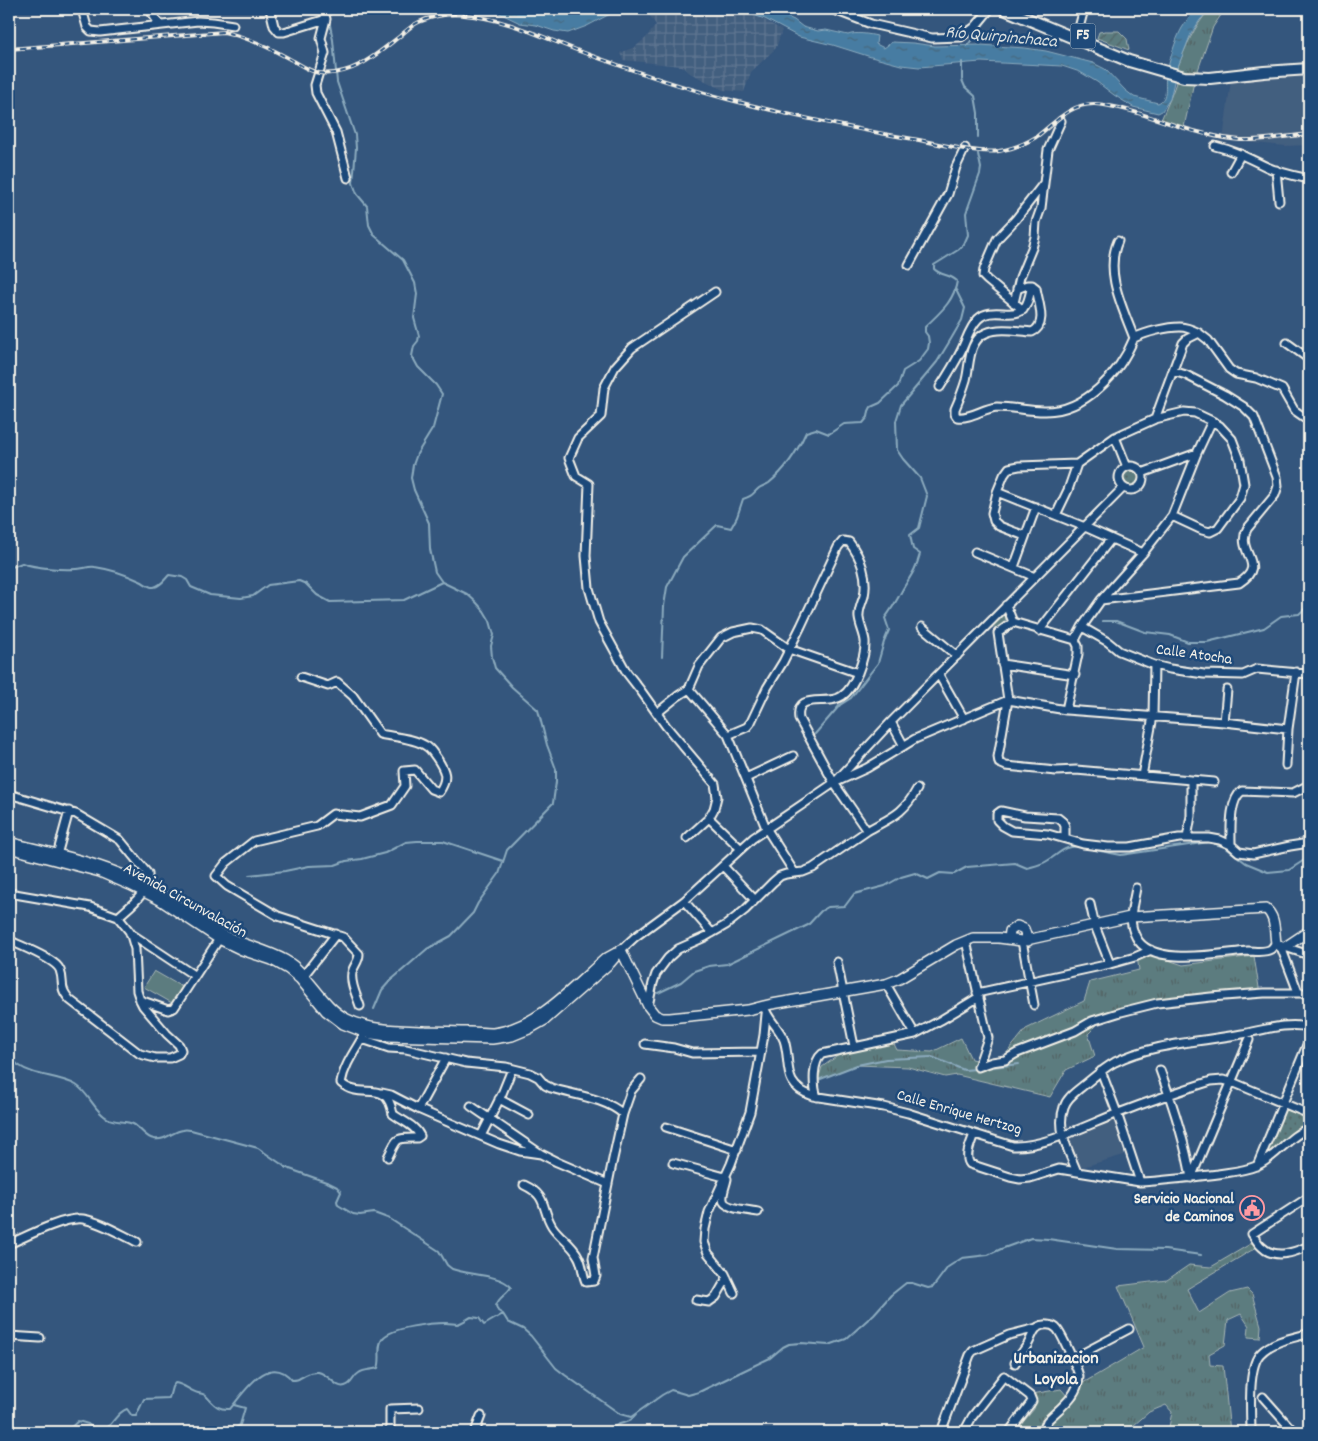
<svg xmlns="http://www.w3.org/2000/svg" width="1318" height="1441" viewBox="0 0 1318 1441" font-family="Dekko,sans-serif">
<style>
.built{fill:#435e7f}
.industrial{fill:url(#industrial-grid)}
.grass{fill:url(#grass-tufts);stroke:#a8b6b4}
.park{fill:url(#park-dots);stroke:#a8b6b4}
.garden{fill:url(#garden-furrows);stroke:#a8b6b4}
.pitch{fill:#5b7b7f;stroke:#a8b6b4}
.water{fill:url(#water-ripples);stroke:#8cabbe}
.lines{fill:none;stroke-linecap:round;stroke-linejoin:round}
.stream{stroke:#8cabbe;stroke-width:2}
.minor-casing{stroke:#f4f1e8;stroke-width:11}
.major-casing{stroke:#f4f1e8;stroke-width:12}
.highway-casing{stroke:#f4f1e8;stroke-width:14}
.minor{stroke:#1f4a7a;stroke-width:7}
.major{stroke:#1f4a7a;stroke-width:9}
.highway{stroke:#1f4a7a;stroke-width:10}
.rail-casing{stroke:#f4f1e8;stroke-width:4}
.rail{stroke:#1f4a7a;stroke-width:2;stroke-dasharray:5.5;stroke-linecap:butt}
.labels{text-anchor:middle;dominant-baseline:central;stroke-width:5;stroke-linejoin:round;paint-order:stroke}
.shield{fill:#1f4a7a;stroke:#b4bfc7;stroke-width:1}
.shield-label{font-size:15px;font-weight:bold;fill:#f4f1e8}
.street-label{font-size:16px;fill:#f4f1e8;stroke:#1f4a7a}
.poi-label{font-size:16px;font-weight:bold;fill:#f4f1e8;stroke:#1f4a7a;text-anchor:end}
.water-label{font-size:18px;font-style:italic;fill:#dadfde;stroke:#1f4a7a}
.neighbourhood-label{font-size:18px;font-weight:bold;fill:#f4f1e8;stroke:#1f4a7a}
</style>
<defs>
<pattern id="industrial-grid" width="8" height="8" patternUnits="userSpaceOnUse" patternTransform="scale(1.25)"><rect width="8" height="8" fill="#435e7f"/><path d="M0 4h8M4 0v8" fill="none" stroke="#5f7691"/></pattern>
<pattern id="grass-tufts" width="24" height="20" patternUnits="userSpaceOnUse" patternTransform="scale(1.25)"><rect width="24" height="20" fill="#5b7b7f"/><path d="M3 7l-1-3M5 7V3M7 7l1-3M15 17l-1-3M17 17v-4M19 17l1-3" fill="none" stroke="#536465"/></pattern>
<pattern id="park-dots" width="8" height="8" patternUnits="userSpaceOnUse" patternTransform="scale(1.25)"><rect width="8" height="8" fill="#5b7b7f"/><path d="M2 2h.1M6 6h.1" fill="none" stroke="#536465" stroke-width="1.8" stroke-linecap="round"/></pattern>
<pattern id="garden-furrows" width="10" height="10" patternUnits="userSpaceOnUse" patternTransform="scale(1.25)"><rect width="10" height="10" fill="#5b7b7f"/><path d="M-1 1l2-2M0 10L10 0M9 11l2-2" fill="none" stroke="#536465"/></pattern>
<pattern id="water-ripples" width="26" height="14" patternUnits="userSpaceOnUse" patternTransform="scale(1.25)"><rect width="26" height="14" fill="#467ca2"/><path d="M2 4q2-2 4 0t4 0M15 11q2-2 4 0t4 0" fill="none" stroke="#476579"/></pattern>
</defs>
<rect width="100%" height="100%" fill="#34567d"/>
<filter id="ink" filterUnits="userSpaceOnUse"><feTurbulence type="fractalNoise" baseFrequency=".02" numOctaves="2"/><feDisplacementMap in="SourceGraphic" scale="10" xChannelSelector="R" yChannelSelector="G"/><feConvolveMatrix kernelMatrix="1 2 1 2 8 2 1 2 1" color-interpolation-filters="sRGB"/></filter>
<g filter="url(#ink)">
<path class="built" d="M1309,73V145L1286,146L1223,140L1231,80Z
M1114,1119L1124,1155L1079,1168L1068,1138Z"/>
<path class="industrial" d="M653,9H731L740,11L764,20L782,30L776,48L751,72L744,92L723,90L690,73L681,66L623,60L620,53L635,47L646,38L656,25L648,13Z"/>
<path class="grass" d="M1210,9H1225L1213,27L1197,73L1177,69C1186,46 1193,28 1210,9Z
M1177,80L1194,82L1184,127L1161,120L1170,99Z
M1005,613L1006,619L1001,627L990,628Z
M1153,955L1183,965L1254,956L1260,994L1156,1006L1099,1023L1088,1034L1095,1056L1066,1070L1050,1097L957,1075L945,1077L908,1067L857,1065L818,1080L822,1067L843,1052L892,1040L897,1050L932,1052L961,1038L971,1059L990,1063L1005,1055L1026,1029L1084,1001L1090,982L1139,970L1137,956Z
M1252,1243L1257,1247L1187,1289L1199,1313L1230,1293L1247,1289L1252,1294L1261,1326L1260,1338L1248,1337L1249,1326L1241,1314L1228,1320L1225,1345L1209,1354L1210,1365L1223,1366L1230,1432H1168L1172,1412L1166,1405L1149,1412L1126,1432C1118,1432 1110,1431 1103,1431C1086,1431 1068,1432 1051,1432L1050,1431L1051,1423L1077,1398L1083,1383L1144,1347L1118,1286L1167,1280L1189,1265L1211,1267Z
M1061,1389L1068,1397L1047,1418L1046,1432H1015L1034,1409L1036,1401L1032,1394Z"/>
<path class="park" d="M1122 479a9 9 0 1 1 18 0a9 9 0 1 1-18 0Z
M1285,1108L1309,1118V1126L1288,1137L1271,1154L1264,1155Z"/>
<path class="garden" d="M1105,31H1119L1127,39L1129,50L1097,38L1099,32Z"/>
<path class="pitch" d="M154,971L182,987L172,1003L144,987Z"/>
<path class="water" d="M491,9H625L610,14L587,26L568,33L554,31L536,25L520,23Z
M735,9H769L794,20L803,27L818,31L826,30L848,35C855,32 869,34 877,36L876,44L884,48L892,42L913,43L935,46L980,45L1025,48L1046,51L1093,63L1105,69L1125,90L1134,97L1158,103C1169,98 1164,86 1166,76C1169,62 1175,40 1182,28C1186,21 1192,16 1195,9H1210L1200,20L1191,34L1177,69L1170,99L1162,111L1158,113L1133,107L1114,95L1097,82L1080,72L1062,66L981,62L919,67L901,65L871,57L833,45L799,37L765,19Z"/>
<g class="lines">
<path class="stream" d="M329,20L333,40L337,82L355,135L356,148L353,183L357,194L367,206L369,225L374,235L403,260L415,283L417,294L414,318L419,336L418,341L414,346L412,356L418,367L436,385L442,394L433,428L417,454L413,465L411,478L414,490L429,523L430,549L435,572L442,582L467,594L476,602L484,611L490,621L494,635L491,646L492,657L495,668L512,687L538,710L547,745L556,769V782L553,803L507,850L499,874L478,903L473,913L451,936L427,949L390,981L382,990L374,1009
M967,46L995,9
M962,62V80L965,87L975,96L978,113V137
M9,568L22,563C36,568 61,570 76,569C82,569 89,566 95,567C110,569 127,575 140,581C145,583 149,588 154,587C161,586 165,579 169,575L182,577L187,580L191,587L210,595L241,598L253,596L268,585L299,581L306,584L317,595L330,602L404,600L442,582
M1102,621H1116L1145,632L1170,635L1188,642H1207L1264,628L1281,616L1299,614L1309,605
M662,657L664,606L667,587L683,557L717,525L731,528L737,517L743,499C753,496 752,494 759,488C762,486 766,485 769,483C785,470 798,450 806,432L816,429L829,434L844,424L863,423L868,417L869,411L871,407L880,403L898,386L903,371L919,361L928,349L929,343L928,336L925,332V327C939,313 954,302 957,281C950,274 941,276 934,269V265L958,250L964,244L968,235L966,213L980,174L981,168L978,154
M815,734L840,705L851,698L878,663L884,642L889,630L885,618C893,608 898,598 904,587C912,574 916,569 920,554L913,549L910,535L919,528L927,496L920,478L903,459L897,450L896,421L901,405L937,362L951,339L962,320L965,308L956,290
M1085,848L1121,855L1209,842L1225,847L1246,863L1268,872L1289,870L1309,857
M249,875L285,871L309,866L335,865L346,861L362,859L385,853L406,842L417,841H443L503,861
M658,993L681,982L694,971L709,966L727,964L808,925L821,911L828,907L845,906L854,894L885,886L901,877L915,873L928,879L940,873L954,874L967,867L1015,863L1027,868C1034,866 1041,865 1047,861C1059,854 1066,844 1081,847
M9,1032H10C13,1043 8,1057 18,1065C35,1077 58,1075 76,1085C89,1093 94,1111 107,1118C115,1123 125,1120 133,1124C141,1128 145,1138 154,1139C166,1141 173,1131 183,1130C186,1129 188,1130 191,1130L258,1148L287,1168L329,1183L337,1187L341,1192L337,1201L338,1205L353,1214L360,1215L374,1213L390,1219L439,1251L447,1265L452,1269C468,1275 500,1274 511,1287C507,1295 498,1297 496,1306L498,1311L503,1314L508,1322L523,1329L531,1336L556,1368L565,1375L620,1414L631,1417L662,1395L671,1390L688,1395L699,1392L745,1370L770,1358L783,1347L789,1344L801,1343L829,1345L846,1339L874,1314L891,1295L906,1283H912L928,1288L933,1287L948,1267L962,1258L988,1255L1001,1249L1031,1238L1048,1239L1117,1249L1165,1250L1201,1255
M984,1068L1019,1064
M818,1080L857,1065L886,1059L932,1057L964,1070L977,1069
M66,1432L78,1421L88,1424L97,1432C112,1431 114,1413 127,1409L132,1416H136L144,1399L169,1398L172,1387L175,1383C184,1384 190,1391 198,1393C202,1394 203,1393 206,1396C214,1404 217,1410 230,1409C245,1391 269,1352 292,1380C295,1380 298,1380 300,1378C307,1375 309,1371 318,1372C329,1374 336,1389 345,1386C353,1384 352,1377 359,1373C364,1369 372,1370 378,1368C382,1359 376,1346 383,1338C393,1327 431,1323 446,1323C450,1323 454,1324 457,1324C462,1323 467,1319 471,1317L479,1318L484,1325L503,1314
M230,1432L240,1425L245,1408L234,1405
M614,1432L613,1428C620,1421 629,1425 636,1415"/>
<defs>
<path id="minor" d="M82,9L87,27L91,31L100,32L198,21L213,22L233,25
M149,9L160,25
M270,9L274,26L279,32H284L326,19
M323,9L326,19L321,38L325,53L315,85L316,93L336,132L348,178
M832,9L871,24L932,38L961,37L975,27L990,9
M1076,39L1084,9
M1215,146C1236,151 1248,158 1267,167C1280,173 1295,176 1309,179
M1276,170L1279,201
M1231,172L1241,154
M1118,241C1104,273 1123,308 1134,338
M909,265L948,194L956,167L965,148
M1017,289L1027,285H1032L1036,288C1038,302 1048,325 1032,332C1017,331 1000,327 986,333C968,340 970,365 966,380C963,390 959,400 955,409V414L957,417C971,419 983,408 997,407C1013,407 1028,411 1044,411C1085,412 1120,373 1134,338C1146,332 1167,327 1180,327C1187,327 1193,330 1199,333
M1014,303L1020,277L1032,248L1035,237L1036,222L1041,208L1048,150L1061,121
M1023,310L987,280L983,276L984,269L997,239L1016,219L1044,183
M1287,343L1309,359
M940,387C947,376 954,365 960,353C966,342 969,328 978,319C992,305 1015,321 1025,307C1029,301 1030,293 1032,285
M1155,419L1183,343L1187,339L1199,333L1208,340L1229,369L1236,374L1256,378L1282,389L1294,410L1304,417H1309
M1115,437L1127,467
M1119 478a12 12 0 1 1 24 0a12 12 0 1 1-24 0Z
M1142,473L1197,453
M997,492L1085,527L1143,553
M1056,515L1068,490L1077,464
M1025,536L999,526L994,521L992,513L997,492L1004,475L1009,468L1019,466L1077,464L1115,437L1155,419L1184,412L1195,413L1212,421L1220,426L1232,439L1240,460L1244,484L1240,498L1218,528L1210,532L1202,530L1172,516
M975,552L1035,577
M1014,567L1036,507
M1101,600L1239,583C1269,564 1235,553 1247,529L1275,495L1278,486L1277,477L1254,417L1244,407L1225,395L1186,375L1173,371
M1006,605L1013,622
M922,627L957,656
M1082,627L1108,642L1119,651L1154,665L1170,669L1204,674L1243,675L1257,669L1309,674
M1039,631L1111,539
M1075,640L1013,622L998,633L1008,700L998,757L999,763L1006,766L1056,771L1076,770L1214,782
M1075,640L1082,627L1101,600L1143,553L1172,516L1197,453L1212,421
M1002,664L1075,675
M939,675L964,719
M301,677L328,686L337,682L353,696L380,734C394,737 414,738 426,746C430,748 433,753 436,757C445,770 449,778 439,792L431,789L415,770L404,771L405,786L392,805L360,817L333,814L317,826L254,841L226,863L216,876L227,886L278,916L343,937L359,954C359,962 353,966 352,973C350,984 357,996 360,1006
M1066,710L1078,654V646L1075,640
M657,713L678,696L689,689
M891,722L904,746
M1224,722L1227,690
M728,735L689,689L699,666L721,638L733,632L752,628L762,630L789,649L858,673
M1286,765L1288,729L1296,672
M1142,776L1153,716L1154,665
M746,778L793,756
M838,779L891,722L1123,488
M9,794L76,814L120,840L148,874C149,893 131,905 118,917
M709,818L714,809L717,797L715,784L666,726L641,691L627,673L599,622L589,588L586,556L589,484L576,476L569,458L578,438L601,416L604,388L615,367L632,348L715,292
M867,831C891,817 903,815 917,789
M687,838L709,818L741,849
M1065,838V826L1063,822L1058,818L1025,816L1001,811L997,814V820L1003,826L1012,831L1048,834L1083,844L1108,847H1130L1179,838H1209L1220,840L1231,845L1239,852L1253,854L1290,846L1309,843
M1187,838L1191,816V780
M1231,845C1231,830 1229,800 1242,791L1293,793L1309,785
M57,855L69,811
M723,866L755,900
M1136,888C1133,906 1127,920 1136,937C1151,968 1221,953 1248,951C1255,951 1265,953 1271,949C1273,947 1274,945 1276,943
M9,893L90,907L118,917L130,932L135,949L137,991L140,1000L143,1006L167,1034L179,1045L181,1050L179,1054L170,1058H155L140,1054L70,1000C58,986 65,984 60,970C56,959 20,946 9,940
M684,901L712,933
M1090,904L1095,926L1110,964
M130,933L195,976
M966,941L988,1038L978,1067
M1022,941L1034,1005
M1281,947L1298,992
M1285,947L1309,955
M621,950L635,937L684,901L753,838L834,783L867,768L915,739L1008,700L1066,710L1224,722L1288,729
M837,962L854,1046
M304,975L336,934
M886,984L915,1034
M977,993L1110,964L1135,957L1151,950
M140,1000L168,1010L174,1008L221,936
M648,1006L653,983L656,974L668,958L678,949L705,937L726,925L745,910L773,882L780,876L786,874L803,872L813,868L867,831L834,783L799,719C795,690 827,707 842,696C855,688 866,655 865,641C864,633 860,626 859,618C858,610 862,603 864,596C868,577 861,557 849,542L843,541L838,547L801,626L783,662L767,688L751,722L747,727L728,735L766,828L794,872
M764,1006C767,1019 779,1027 784,1040C792,1064 780,1085 813,1096L884,1107L908,1113L1013,1146C1045,1147 1085,1126 1116,1114C1147,1102 1179,1091 1211,1081L1223,1080L1232,1082L1309,1114
M364,1035C355,1051 344,1065 341,1083C362,1102 386,1076 393,1114C402,1121 415,1125 420,1136L417,1138C395,1138 398,1137 388,1157
M362,1039L389,1048L406,1049L466,1063L506,1067L530,1073L538,1077L545,1085L551,1088C574,1095 605,1098 623,1114
M645,1044L674,1048L692,1053L760,1052
M978,1067L992,1062L1005,1060L1017,1053L1075,1031L1092,1021L1121,1012L1157,1003L1211,997L1264,993H1309
M1160,1070C1173,1105 1185,1141 1191,1178
M1101,1071L1117,1113L1140,1182
M382,1093L391,1095L418,1109L499,1144L520,1151L541,1154
M817,1097C813,1086 812,1062 822,1054L915,1034L941,1020L979,997
M499,1099L529,1115
M471,1106L541,1154L557,1162L608,1184
M418,1109L446,1058
M666,1127L737,1150
M974,1134C971,1143 964,1156 970,1164L1010,1177L1020,1179L1030,1178L1059,1169L1140,1182C1166,1181 1192,1177 1218,1174C1230,1172 1244,1171 1256,1166C1276,1158 1288,1136 1309,1128
M481,1136L501,1096L512,1069
M673,1163L724,1177
M1257,1166L1309,1040
M1077,1172C1069,1152 1056,1129 1064,1107C1067,1097 1077,1091 1084,1085C1094,1077 1104,1068 1115,1062C1154,1043 1200,1042 1242,1034C1264,1030 1286,1022 1309,1027
M1191,1178L1249,1040
M727,1179C726,1185 722,1193 723,1199C723,1209 750,1210 758,1212
M524,1185C548,1196 541,1208 552,1226C559,1237 572,1244 578,1256C583,1264 582,1274 586,1282L594,1281L596,1276L593,1258L613,1159L623,1114L631,1091L641,1079
M1309,1197L1252,1234C1255,1238 1258,1244 1262,1247C1275,1260 1295,1252 1309,1246
M9,1244C27,1236 63,1217 83,1219C101,1222 120,1234 137,1242
M734,1293L725,1274L708,1253L704,1242L705,1229L709,1212L731,1164L750,1112L764,1035L766,1014
M696,1300L709,1302L716,1297L727,1278
M9,1336L40,1338
M1072,1359L1129,1329
M1015,1363C1019,1356 1024,1350 1028,1344C1031,1339 1033,1330 1038,1327C1043,1324 1052,1324 1056,1328C1061,1332 1079,1372 1079,1377C1078,1397 1059,1408 1047,1421L1045,1426V1432
M1263,1397L1294,1432
M390,1432V1409L419,1408
M475,1432L481,1416
M941,1432L970,1355L973,1351L1009,1335L1037,1328
M964,1432L972,1417L1004,1376L1030,1396L1032,1401L1030,1404L1009,1432
M1251,1432C1251,1413 1247,1366 1261,1353C1273,1341 1292,1338 1307,1334L1309,1332
M1304,1432L1309,1428"/>
<path id="major" d="M9,842C50,853 93,861 132,879C164,893 191,916 222,934C242,945 265,949 285,960C310,974 321,1006 347,1019C372,1031 399,1030 425,1031C440,1031 455,1032 470,1032C478,1032 486,1033 493,1033C537,1028 573,987 605,959L616,953
M9,848L100,872L130,885L160,900L219,939L242,950L272,960L288,969L300,979L326,1011L343,1024L366,1033L387,1036L492,1039L512,1036L529,1029L545,1020L610,963L621,950
M1009,939L1010,931L1017,926L1024,929L1028,941
M621,950L648,1006L655,1015L662,1018H670L748,1010L772,1004L886,984L899,979L956,945L973,938H999L1022,941L1130,917L1266,909C1276,917 1274,931 1276,943L1281,947H1285L1309,931"/>
<path id="highway" d="M1004,9L1129,61L1184,77L1210,78L1264,72L1309,69"/>
</defs>
<use href="#minor" class="minor-casing"/>
<use href="#major" class="major-casing"/>
<use href="#highway" class="highway-casing"/>
<use href="#minor" class="minor"/>
<use href="#major" class="major"/>
<use href="#highway" class="highway"/>
<defs>
<path id="rail" d="M9,49L224,32C247,37 268,47 288,58C298,63 308,71 319,73C352,77 377,54 400,36C406,31 412,25 419,22C433,16 449,13 464,15C504,18 542,37 579,51C628,69 677,86 727,99C791,116 854,129 919,140C940,144 978,154 999,151C1011,149 1025,144 1036,137C1054,124 1070,103 1095,104C1132,107 1170,126 1206,134C1217,137 1229,139 1240,140C1263,141 1287,136 1309,134"/>
</defs>
<use href="#rail" class="rail-casing"/>
<use href="#rail" class="rail"/>
</g>
</g>
<defs>
<symbol id="civic-ring" viewBox="-11 -11 22 22"><circle r="9.5" fill="#1f4a7a" stroke="#ff9aa2" stroke-width="1.5"/><path d="M-.6-6.5H3V-4.5H.6V-3L4-1V1h2V6H-6V1h2V-1L-.6-3ZM-1.2 2.5V6h2.4V2.5Z" fill="#ff9aa2"/></symbol>
</defs>
<g fill-rule="evenodd">
<use href="#civic-ring" x="1238" y="1194" width="28" height="28"/>
</g>
<g class="labels">
<rect class="shield" x="1070.5" y="23.5" width="25" height="25" rx="4"/>
<g class="shield-label">
<text x="1083" y="36">F5</text>
</g>
<g class="street-label">
<text transform="translate(1194 655) rotate(8)">Calle Atocha</text>
<text transform="translate(185 901) rotate(29)">Avenida Circunvalación</text>
<text transform="translate(959 1113) rotate(16)">Calle Enrique Hertzog</text>
</g>
<g class="poi-label">
<text x="1234" y="1199">Servicio Nacional<tspan x="1234" dy="18">de Caminos</tspan></text>
</g>
<g class="water-label">
<text transform="translate(1001 38) rotate(5)">Río Quirpinchaca</text>
</g>
<g class="neighbourhood-label">
<text x="1056" y="1359">Urbanizacion<tspan x="1056" dy="21">Loyola</tspan></text>
</g>
</g>
<rect width="1318" height="1441" fill="none" stroke="#1f4a7a" stroke-width="30"/>
<rect x="15" y="15" width="1288" height="1411" fill="none" stroke="#f4f1e8" stroke-width="2" filter="url(#ink)"/>
</svg>
